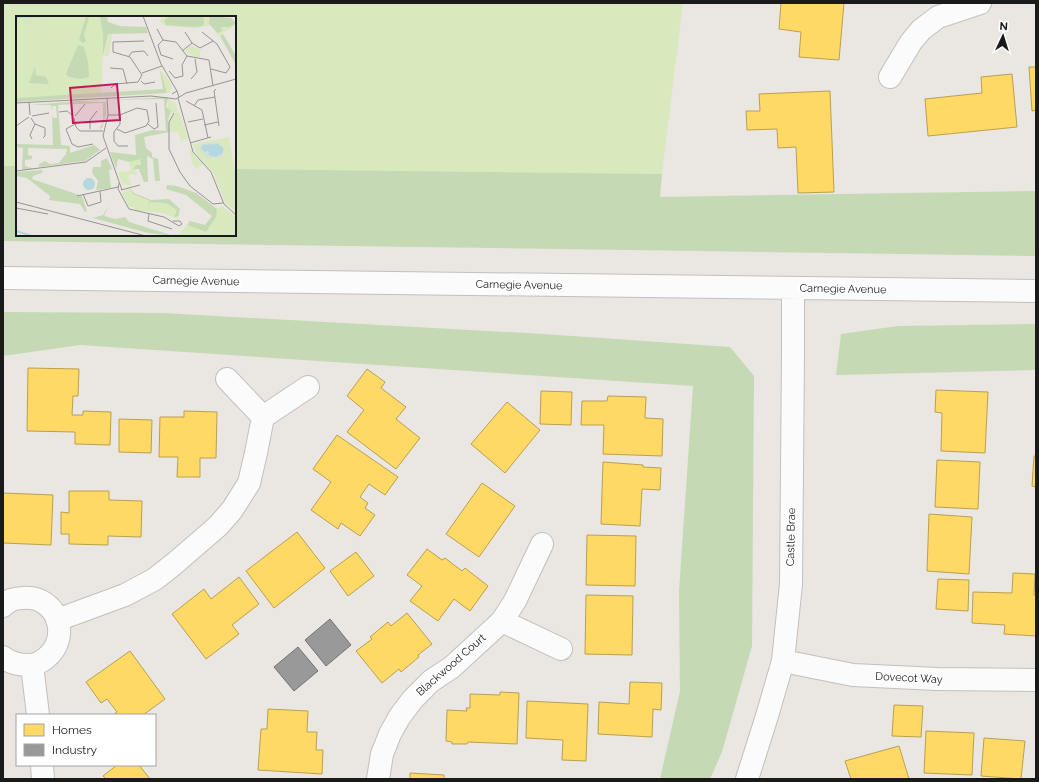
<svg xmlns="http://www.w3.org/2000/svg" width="1039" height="782" viewBox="0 0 1039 782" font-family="Raleway,sans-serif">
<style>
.grass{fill:#d8e9be}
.forest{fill:#c5d9b5}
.homes{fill:#ffd966;stroke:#baa04f}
.industry{fill:#999;stroke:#737373}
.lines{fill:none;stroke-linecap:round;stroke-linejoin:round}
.minor-casing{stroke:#c2c0be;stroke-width:24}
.tertiary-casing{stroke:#c2c0be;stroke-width:24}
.minor{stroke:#fcfbfb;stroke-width:22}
.tertiary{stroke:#fcfbfb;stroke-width:22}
.labels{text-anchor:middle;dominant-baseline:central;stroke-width:4;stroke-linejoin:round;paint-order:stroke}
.street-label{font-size:11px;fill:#1a1a1a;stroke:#fff}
.inset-river{fill:none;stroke:#b3d8df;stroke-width:2}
.inset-road{fill:none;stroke:#979492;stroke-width:1}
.view{fill:#c2185b;fill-opacity:0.15;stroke:#c2185b;stroke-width:2}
.inset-edge{fill:none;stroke:#1a1a1a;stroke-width:2}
</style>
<rect width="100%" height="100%" fill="#eae6e2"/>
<path class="grass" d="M3,3H683L662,174L235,169V17H17V166H3Z"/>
<path class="forest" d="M3,166H17V235H235V169L662,174L660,197L1036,191V256L3,241Z
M3,312L163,313L544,334L730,347L754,376L752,646L722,752L710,779H660L680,691L679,591L693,386L80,345L3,356Z
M1036,324V370L836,375L841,334L898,326Z"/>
<path class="homes" d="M781,3H844L839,60L799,57L801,32L779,29Z
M1029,67H1036V110L1032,111Z
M1012,74L1017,127L928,136L925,99L982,93L981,77Z
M830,91L834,192L798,193L796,147L778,148L777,129L747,130L746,111H760L759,94Z
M28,368L79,369L78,396H73L72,415H83V411L111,412L110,445L75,444V432L27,431Z
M367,369L385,382L381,388L406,407L396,419L420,438L396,469L347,432L364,410L347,396Z
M936,390L988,392L985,453L941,451L942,413L935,412Z
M541,391L572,392L571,425L540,424Z
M608,396L646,397L645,418L663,419L662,456L603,454L604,425H581L582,401H607Z
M507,402L540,430L505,473L471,444Z
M184,411L217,412L216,458H200V477H177L178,457H159L160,417H184Z
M119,419L152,420L151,453L119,452Z
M337,435L398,477L385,495L369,484L360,497L368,503L365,508L375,515L360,536L341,523L338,529L311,510L331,482L313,469Z
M1034,456H1036V487L1032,486Z
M937,460L980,462L978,509L935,507Z
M603,462L643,465V467L661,468L660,490L642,489L640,526L601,524Z
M482,483L515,506L479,557L446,534Z
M69,491H109V500L142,501L141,537L108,536V545L69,544V534H61V512L69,513Z
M3,493L53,495L51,545L3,543Z
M929,514L972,517L969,574L927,571Z
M297,532L325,568L274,608L246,571Z
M587,535L636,536L635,586L586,585Z
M427,549L442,560L445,558L462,571L465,568L488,586L470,611L454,599L438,621L410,601L422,586L407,575Z
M356,552L374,576L348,596L330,571Z
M1013,573L1035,574L1034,595H1036V636L1004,634L1005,625L972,623L973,592L1012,593Z
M239,577L259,604L232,625L239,634L206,659L172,614L204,589L211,599Z
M938,579L969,580L968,611L936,609Z
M586,595L633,596L632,655L585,654Z
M407,613L432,644L418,655L419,657L401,672L399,669L382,683L356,651L372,639L370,637L388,622L391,626Z
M130,651L165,699L143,715H113L117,712L107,699L101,703L86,682Z
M630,682L662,683L661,710L653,709L652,737L598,734L599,702L629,704Z
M500,692L519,693L517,744L468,742L467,744H452V742L446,741L447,710L467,711L466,708H470V694L500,695Z
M527,701L588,704L586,761L562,760L563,740L526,738Z
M894,705L923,706L921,737L892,736Z
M268,709L308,711L307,732H317L316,750H323L322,774L258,770L261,729H267Z
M926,731L974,733L972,775L924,773Z
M984,738L1025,741L1021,779L981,776Z
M899,746L909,779H851L845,761Z
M117,765H139L150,779H106L103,776Z
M410,773L444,775V779H410Z"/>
<path class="industry" d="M330,619L351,645L326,666L305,640Z
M298,647L318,671L294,691L274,667Z"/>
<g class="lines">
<defs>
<path id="minor" d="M890,77L911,42L921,30L938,17L980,3
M227,379L263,417
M3,606C5,604 8,602 11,600C14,599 19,598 23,598C57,595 72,637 46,658C41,662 35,665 29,665C20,665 10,663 3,657
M57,620L125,595L155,579L174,564L218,526L232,510L249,483L256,453L263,417L308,387
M502,621L561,649
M783,661L853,675L937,679L1036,680
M32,665L38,715
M42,765L43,779
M378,779L382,754L390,734L400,716L413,699L431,681L452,667L502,621L515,601L542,544"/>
<path id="tertiary" d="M3,278L1036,291
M747,779L767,716L783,661L791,584L793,354V289"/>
</defs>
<use href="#minor" class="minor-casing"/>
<use href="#tertiary" class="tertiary-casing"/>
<use href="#minor" class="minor"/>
<use href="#tertiary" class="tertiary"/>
</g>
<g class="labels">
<g class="street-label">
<text transform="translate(196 281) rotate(1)">Carnegie Avenue</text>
<text transform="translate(519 285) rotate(1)">Carnegie Avenue</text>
<text transform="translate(843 289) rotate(1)">Carnegie Avenue</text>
<text transform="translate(791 537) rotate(-89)">Castle Brae</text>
<text transform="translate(451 665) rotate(-41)">Blackwood Court</text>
<text transform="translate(909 678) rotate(3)">Dovecot Way</text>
</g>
</g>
<g transform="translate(16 16)">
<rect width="220" height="220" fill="#eae6e2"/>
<path d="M0,0H89L85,78L0,82ZM155,0L148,4L151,9L187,10V0H194V9L214,11L220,7V9L202,20L195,9L180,12L150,10L144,6L145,2ZM92,18H96L93,40H88ZM175,29L184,34V41H180L168,35ZM143,52L154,66L156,72L153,77L148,73ZM151,82L159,87L162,95L153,98ZM163,96L172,122L165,125L162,116H154L153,106L159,97ZM213,121L220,162V196L209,186L197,156L181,139L177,128ZM201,126L209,132L205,142L197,143L184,134L185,128ZM173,131L179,141L187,148L180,153L176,147ZM119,143H124L125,149L119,155L122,159L114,158L112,162L116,169H107L102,156L115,155L113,146ZM114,172L117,178L134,185V194L135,185L150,187L161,194L162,200L165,193L162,203L147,197L119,194L118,191H113L106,177ZM206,190L220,201V220H158L156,218H163L171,209L190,216L201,193Z" fill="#d8e9be" fill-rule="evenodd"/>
<path d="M70,0L73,2L68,18L70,25L67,27L63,24ZM91,0L92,6L104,10L130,11L132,17L92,18L87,40V19L84,1ZM155,0H187L188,7L187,10L179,11L150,9L148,4ZM194,0L215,2L220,7L214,11H205L206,15L202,17L193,8ZM207,18L220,40V49L204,20ZM62,29L68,31L72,46L73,61L65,63L53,61L50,58ZM19,51L20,59L30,61L33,68L13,67ZM144,53L151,77L0,86V82L147,73ZM152,81L150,91L155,94L152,104L153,116L128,121L130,132L136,137V141L142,143L144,165H139L137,143L131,140L132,166H128L123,153H117L120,149H125L124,143L113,146L102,143L100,153L94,136L120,139L119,119L137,114L150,115L148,83L94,84ZM63,85L90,86V99L86,112L83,113L87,106V87L42,89L45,129L54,130V137L78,129L84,134L69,145L23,151V148L29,145L34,148L43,147L50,138L51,133L12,132V139L16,140V143L9,144V150L18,153L6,154L7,132L0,131V128L37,129L36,98L37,102H41L40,90H36L35,95V89H14ZM91,142L96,153L93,154L95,172L80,174L82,165L76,157L77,151H85V145ZM27,154L26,157L17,160L16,163L66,180L71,195L69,196L64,188L33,184L34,180L11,162L0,160V156ZM151,169L161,170L180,177L201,193L200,201L190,216L171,209L174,205L189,209L196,200L170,179L150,173ZM114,172L118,177L135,184L153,183L164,193L162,200L158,201L161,194L150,187L135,186L132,194L134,185L117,178ZM93,189L88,200L99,203L109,201L113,206L158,220L132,217L77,202L87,199Z" fill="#c5d9b5"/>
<path d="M201,126L209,132L205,142H192L184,134L185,128ZM187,129H199L207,137L199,141L194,140Z" fill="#d0e0d5" fill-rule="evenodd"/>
<path d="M202,128L207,132V137L199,141L193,139L192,135L189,136L185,131L187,129ZM67 168a6 6 0 1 1 12 0a6 6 0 1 1-12 0Z" fill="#b3d8df"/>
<path class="inset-river" d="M0,1L28,0M0,215L16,220"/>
<path class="inset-road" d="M127,0L145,48L161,75M141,13L147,24L160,26L171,40L193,44L197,70M169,16L176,27L184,32M186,16L201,28L214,51L210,57L195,53M147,24L142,29L145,39L157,43M184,32L197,25M166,35L176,27M113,40L116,36L128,35L132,40M94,52L107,53L111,68M153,55L159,62L167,60L166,49L171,40M126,57L146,50M175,63L181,56L179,43M125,65L128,68L139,66M95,72L99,68L122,66L126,59L114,41L97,36V26L128,25M200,73L198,75L203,110M156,78L161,75L163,81M91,82L92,99L87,120L106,174M162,82L177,136L195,156L208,188L220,199M170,85L186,94L192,122M13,86L14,99M0,87L135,80L160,83L170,77L220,63M178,90L182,84L199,81M43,96L51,95L56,99M158,97L153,106V133L164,156L174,170L197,188L207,187M92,99H104L121,92L131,94L133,105L130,110L109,117L101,113M104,99V108L98,116V125L102,130H112M16,100L33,97M59,100L69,88M15,102L19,108L29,112V120L27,122M58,102L60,111L64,115H87M172,106L187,103M59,108L50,113L56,128L62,131L77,128M132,108L138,113L142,111L140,87M188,109L202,106M74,113V104L81,95M0,117V110L13,101M16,123L14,119L19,108M174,127L195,121M0,155L70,146L90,132M103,167L102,173L113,193L148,201L163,210L166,208L164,205H157M105,174L124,169M67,178L72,190L85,186L84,175M61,180L102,171M0,186L130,220M0,192L32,198M133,198L132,205L156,213"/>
<path class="view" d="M101,68L104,104L57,107L54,72Z"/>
<rect width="220" height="220" class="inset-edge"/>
</g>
<rect width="1039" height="782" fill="none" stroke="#1a1a1a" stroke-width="8"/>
<rect x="16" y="714" width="140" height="52" fill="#ffffff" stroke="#a3a3a3"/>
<rect x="24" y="724" width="20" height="12" fill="#ffd966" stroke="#a3a3a3"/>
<text x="52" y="734" font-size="12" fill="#1a1a1a">Homes</text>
<rect x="24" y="744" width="20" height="12" fill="#999999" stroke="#a3a3a3"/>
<text x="52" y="754" font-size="12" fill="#1a1a1a">Industry</text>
<g transform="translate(1003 36) rotate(4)" stroke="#ffffff" stroke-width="3" paint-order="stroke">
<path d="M0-3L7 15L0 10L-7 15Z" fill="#1a1a1a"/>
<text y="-6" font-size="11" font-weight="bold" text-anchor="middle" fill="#1a1a1a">N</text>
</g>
</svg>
